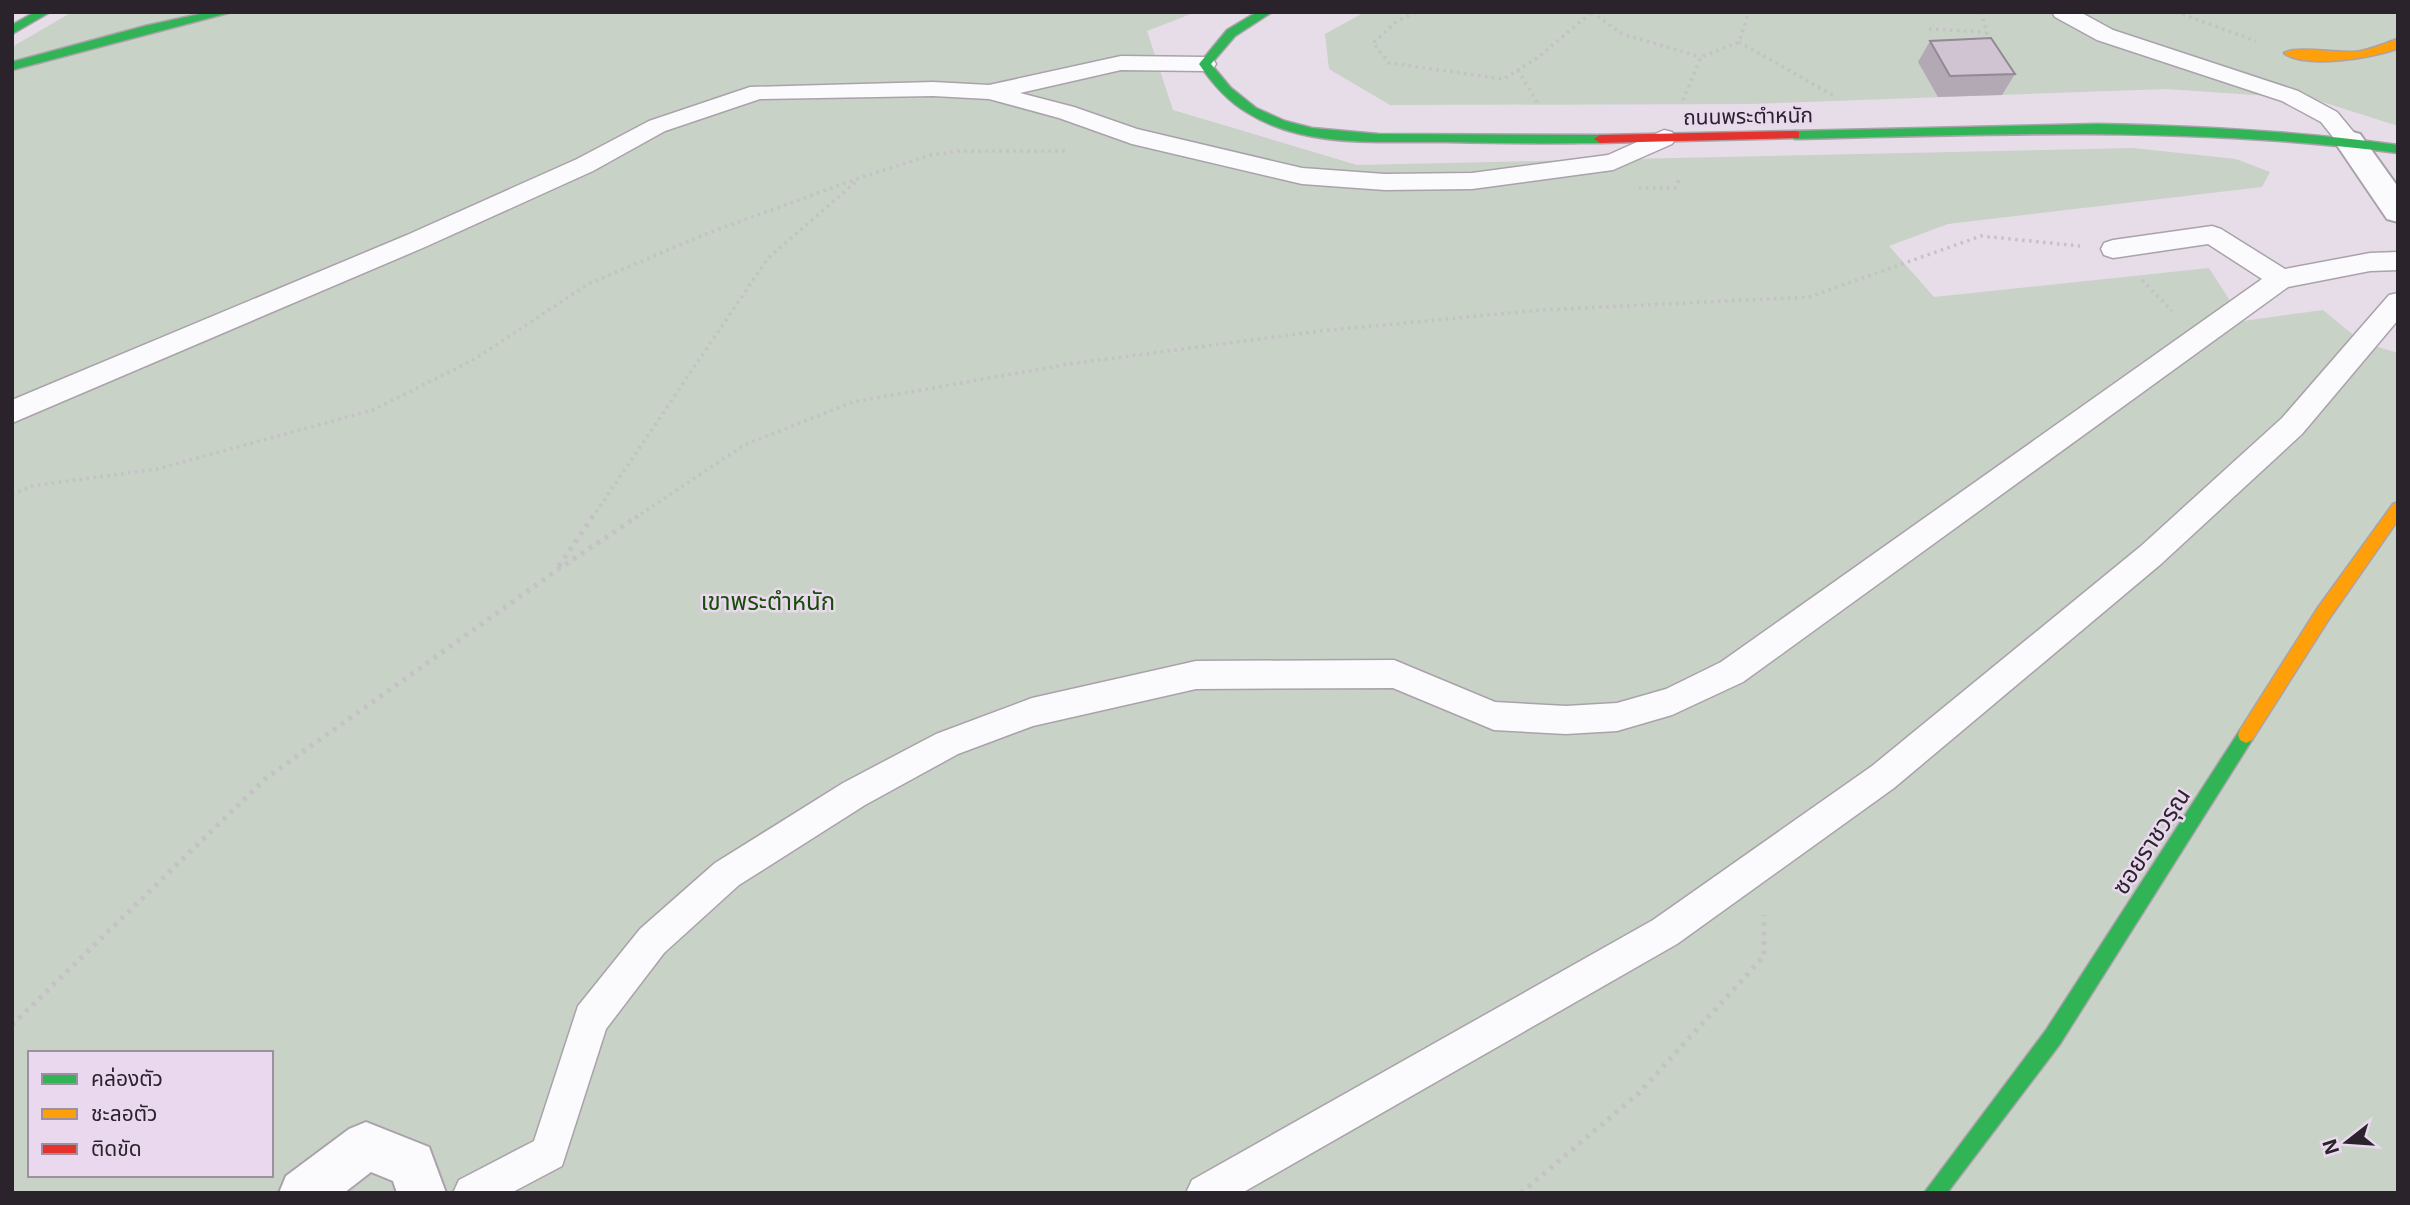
<svg xmlns="http://www.w3.org/2000/svg" width="2410" height="1205" viewBox="0 0 2410 1205" font-family="Inter,'Noto Sans Thai',sans-serif">
<style>
.green{fill:#c8d2c6;fill-rule:evenodd}
.lines{fill:none;stroke-linecap:round;stroke-linejoin:round}
.lane-casing{stroke:#a9a2ab;stroke-width:3}
.street-casing{stroke:#a9a2ab;stroke-width:4}
.fast-casing{stroke:#a9a2ab;stroke-width:3}
.slow-casing{stroke:#a9a2ab;stroke-width:3}
.jam-casing{stroke:#a9a2ab;stroke-width:3}
.path-far1{stroke:#c5c1c6;stroke-width:3.5;stroke-dasharray:2.5 4.5;stroke-linecap:butt}
.path{stroke:#c5c1c6;stroke-width:5;stroke-dasharray:3.5 6;stroke-linecap:butt}
.lane{fill:#fbfafc;fill-rule:evenodd}
.street{fill:#fbfafc;fill-rule:evenodd}
.fast{fill:#30b455;fill-rule:evenodd}
.slow{fill:#ff9f0a;fill-rule:evenodd}
.jam{fill:#e5322d;fill-rule:evenodd}
.wall{fill:#b3a9b5}
.building{fill:#d0c4d3;stroke:#928994;stroke-width:2}
.labels{text-anchor:middle;dominant-baseline:central;stroke-width:5;stroke-linejoin:round;paint-order:stroke}
.far-street-label{font-size:21px;fill:#2a232b;stroke:#e9d8ee}
.park-label{font-size:24px;fill:#174e07;stroke:#e9d8ee}
.street-label{font-size:24px;fill:#2a232b;stroke:#e9d8ee}
</style>
<rect width="100%" height="100%" fill="#e6dde9"/>
<path class="green" d="M72,12H1196L1147,31L1173,110L1357,165L2133,148L2236,159L2270,172L2262,187L1948,224L1889,246L1934,297L2209,268L2243,321L2323,310L2362,342L2398,353V1193H12V47ZM30,1053H271V1175H30Z
M1365,12H2398V126L2313,99L2166,89L1752,104L1390,105L1329,69L1325,34Z"/>
<g class="lines">
<defs>
<path id="lane" d="M2052,12H2080L2113,30L2298,91L2337,112L2361,141L2357,147L2349,149L2341,147L2321,122L2282,101L2097,40L2055,17Z
M1121,56L1205,57L1213,59L1216,64L1213,69L1205,71L1121,70L1020,93L1074,107L1137,129L1302,168L1385,174L1472,173L1608,155L1664,130L1672,132L1676,138L1672,144L1613,170L1472,189L1385,190L1302,184L1132,144L1059,118L989,99L933,96L760,99L665,131L593,171L425,247L12,423V400L407,235L577,159L649,121L750,87L933,82L989,85Z
M2212,226L2221,229L2285,269L2370,253L2398,252V270L2370,271L2288,287L1743,682L1672,715L1617,731L1566,734L1494,730L1393,688L1196,689L1033,726L958,754L865,805L739,885L664,953L606,1029L562,1166L511,1193H453L459,1180L534,1141L578,1006L640,929L715,863L843,783L936,734L1032,698L1196,661L1394,660L1495,702L1566,706L1617,703L1666,689L1721,662L2262,279L2208,244L2113,258L2104,255L2101,249L2104,243L2113,240Z
M2398,293V320L2302,434L2161,564L1894,788L1677,944L1242,1193H1186L1192,1180L1653,920L1872,766L2141,546L2282,418L2389,295Z"/>
<path id="street" d="M2349,131L2360,134L2398,187V222L2387,219L2334,141L2338,134Z
M366,1122L429,1147L446,1193H397L393,1181L371,1172L344,1193H279L286,1176L349,1129Z"/>
<path id="fast" d="M35,12H50L12,34V25Z
M209,12H232L12,70V62L145,26Z
M1257,12H1272L1235,36L1211,64L1231,88L1256,108L1285,121L1312,128L1378,134L1600,135L1606,139L1600,143H1580C1536,144 1491,143 1447,142C1382,141 1306,149 1248,113C1227,101 1212,83 1199,64L1227,30Z
M2097,124C2198,126 2297,131 2398,145V153C2194,126 1999,134 1795,139L1789,135L1795,131Z
M2246,727L2252,730L2254,735L2252,740L2060,1044L1947,1193H1924L2046,1030L2240,730Z"/>
<path id="slow" d="M2398,39V48C2375,58 2304,69 2284,53C2293,46 2339,53 2355,52C2370,50 2383,44 2398,39Z
M2398,502V520L2329,619L2252,740L2246,743L2240,740L2238,735L2240,730L2317,609L2393,504Z"/>
<path id="jam" d="M1795,131L1799,132V138L1600,143L1594,139L1600,135Z"/>
</defs>
<use href="#lane" class="lane-casing"/>
<use href="#street" class="street-casing"/>
<use href="#fast" class="fast-casing"/>
<use href="#slow" class="slow-casing"/>
<use href="#jam" class="jam-casing"/>
<path class="path-far1" d="M1415,12L1396,22L1373,43L1389,63L1504,79L1537,58L1592,12
M1592,12L1622,34L1701,57
M1981,12L1989,41
M2176,12L2256,41
M1929,29L1986,32
M1739,42L1836,97
M1518,70L1537,102
M1683,100L1701,57L1739,42L1749,12
M1639,188H1675L1679,180
M2142,280L2172,311
M12,495L31,486L157,469L373,410L475,359L588,284L708,233L862,177L931,155L959,151H1068
M592,518L768,258L858,180
M635,518L744,445L853,402L1069,364L1320,331L1541,310L1809,297L1981,236L2080,246"/>
<path class="path" d="M559,566L593,516
M12,1025L265,779L557,570L638,516
M1521,1193L1639,1093L1764,956V915"/>
<use href="#lane" class="lane"/>
<use href="#street" class="street"/>
<use href="#fast" class="fast"/>
<use href="#slow" class="slow"/>
<use href="#jam" class="jam"/>
</g>
<path class="wall" d="M1930,41L2015,74L2002,95L1938,97L1918,62Z"/>
<path class="building" d="M1991,38L2015,74L1950,76L1930,41Z"/>
<g class="labels">
<g class="far-street-label">
<text transform="translate(1748 116) rotate(-1)">ถนนพระตำหนัก</text>
</g>
<g class="park-label">
<text x="768" y="601">เขาพระตำหนัก</text>
</g>
<g class="street-label">
<text transform="translate(2151 841) rotate(-57)">ซอยราชวรุณ</text>
</g>
</g>
<rect width="2410" height="1205" fill="none" stroke="#2a232b" stroke-width="28"/>
<rect x="28" y="1051" width="245" height="126" fill="#e9d8ee" stroke="#9d90a0" stroke-width="2"/>
<rect x="42" y="1074" width="35" height="10" fill="#30b455" stroke="#9d90a0" stroke-width="2"/>
<text x="91" y="1086" font-size="21" fill="#2a232b">คล่องตัว</text>
<rect x="42" y="1109" width="35" height="10" fill="#ff9f0a" stroke="#9d90a0" stroke-width="2"/>
<text x="91" y="1121" font-size="21" fill="#2a232b">ชะลอตัว</text>
<rect x="42" y="1144" width="35" height="10" fill="#e5322d" stroke="#9d90a0" stroke-width="2"/>
<text x="91" y="1156" font-size="21" fill="#2a232b">ติดขัด</text>
<g transform="translate(2347 1142) rotate(253)" stroke="#e9d8ee" stroke-width="5" paint-order="stroke">
<path d="M0-5L12 26L0 18L-12 26Z" fill="#2a232b"/>
<text y="-10" font-size="19" font-weight="bold" text-anchor="middle" fill="#2a232b">N</text>
</g>
</svg>
